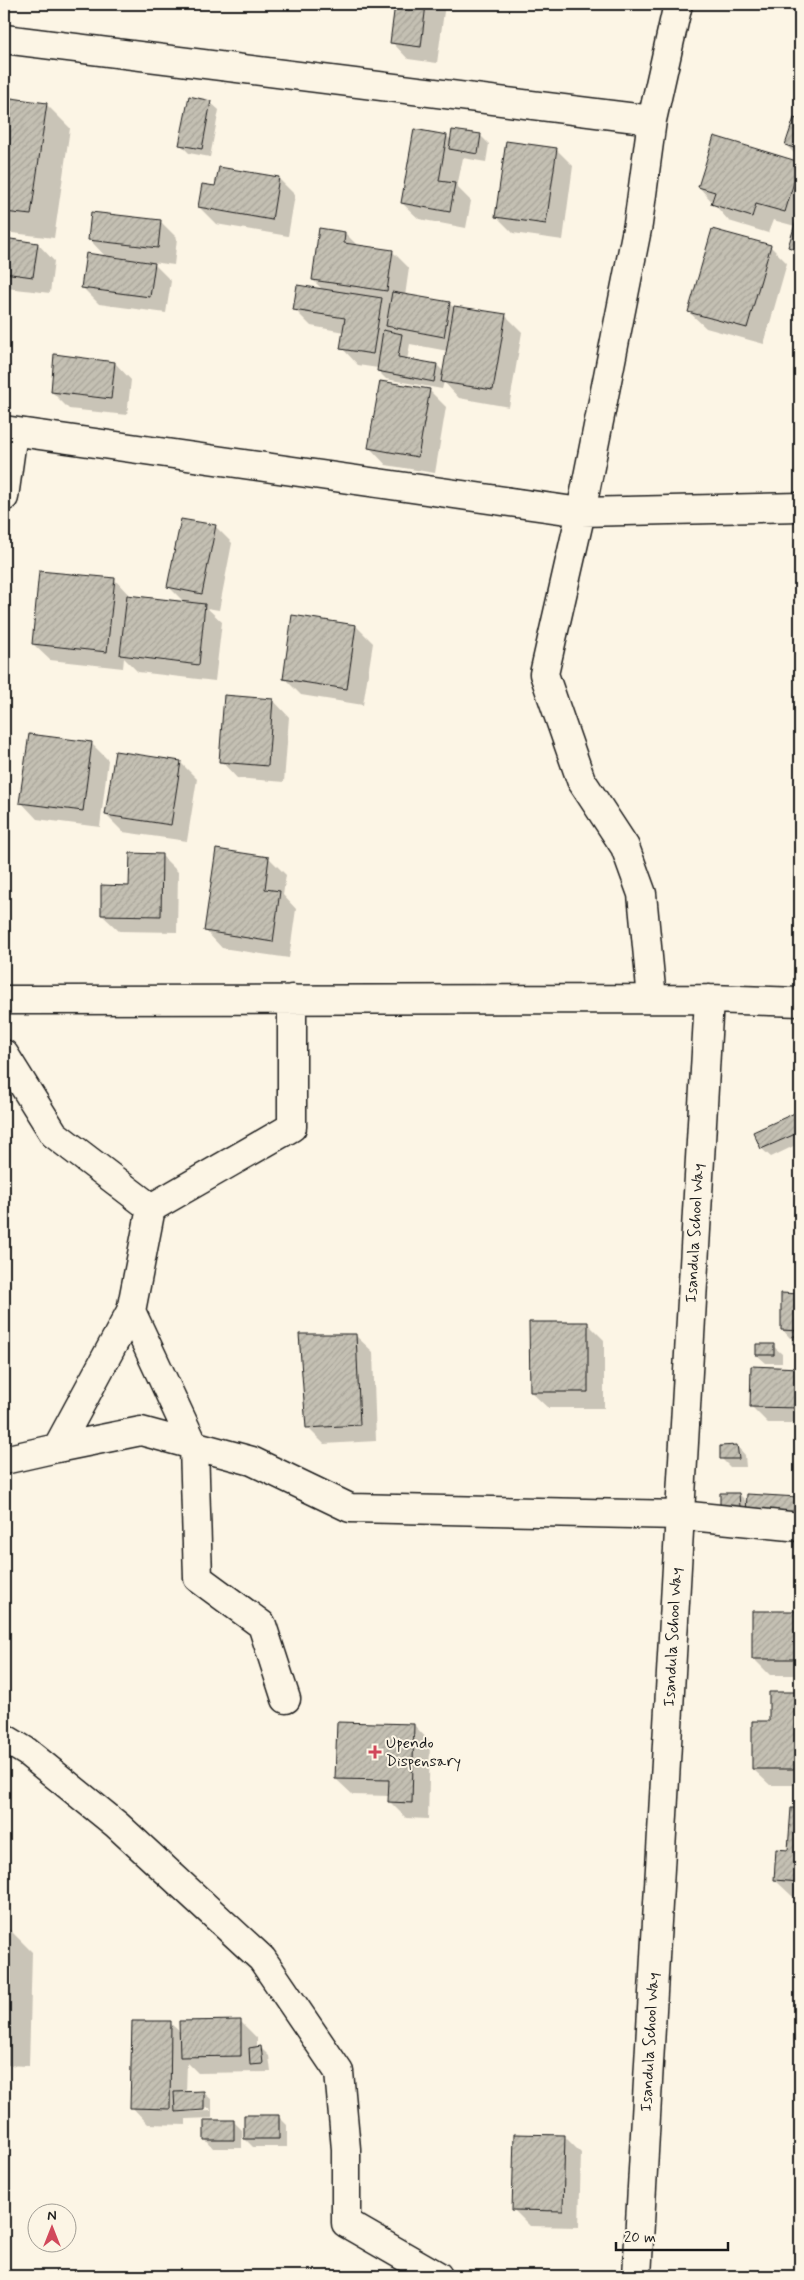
<svg xmlns="http://www.w3.org/2000/svg" width="804" height="2280" viewBox="0 0 804 2280" font-family="Mynerve,sans-serif">
<style>
.shadow{fill:#0003;fill-rule:evenodd}
.building{fill:url(#building-hatch);stroke:#1c1c1c}
.lines{fill:none;stroke-linecap:round;stroke-linejoin:round}
.minor-casing{stroke:#1c1c1c;stroke-width:31}
.minor{stroke:#fcf5e5;stroke-width:28}
.poi-dot{fill:#d1495b;stroke:#fcf5e5;stroke-width:2}
.labels{text-anchor:middle;dominant-baseline:central;stroke-width:4;stroke-linejoin:round;paint-order:stroke}
.street-label{font-size:16px;fill:#1c1c1c;stroke:#fcf5e5}
.poi-label{font-size:16px;fill:#1c1c1c;stroke:#fcf5e5;text-anchor:start}
</style>
<defs>
<pattern id="building-hatch" width="6" height="6" patternUnits="userSpaceOnUse" patternTransform="scale(1.25)"><rect width="6" height="6" fill="#c4c0b3"/><path d="M-1 1l2-2M0 6l6-6M5 7l2-2" fill="none" stroke="#a8a499"/></pattern>
</defs>
<rect width="100%" height="100%" fill="#fcf5e5"/>
<filter id="ink" filterUnits="userSpaceOnUse"><feTurbulence type="fractalNoise" baseFrequency=".02" numOctaves="2"/><feDisplacementMap in="SourceGraphic" scale="10" xChannelSelector="R" yChannelSelector="G"/><feConvolveMatrix kernelMatrix="1 2 1 2 8 2 1 2 1" color-interpolation-filters="sRGB"/></filter>
<g filter="url(#ink)">
<path class="shadow" d="M397,4H445L437,63L408,59L392,42Z
M4,98L46,104L70,128L54,238L4,232Z
M210,102L219,110L210,157L189,153L181,145Z
M795,119L800,121V159L786,145Z
M447,136L452,141L481,136L489,144L486,162L463,158L457,187L471,201L466,228L419,219L402,203Z
M715,137L800,164V258L789,246L795,226L773,220L768,233L729,221L699,187Z
M556,149L573,166L563,240L513,233L496,216Z
M278,178L295,195L288,236L216,224L199,207Z
M160,221L177,238L174,265L152,262L171,281L166,313L99,304L82,287L107,258L90,240Z
M345,233L358,246L392,251L409,268L405,296L449,303L455,309L506,316L522,332L509,407L459,398L444,382L442,389L386,379L378,371V368L358,365L342,348L344,332L311,326L295,310L324,291L313,280ZM410,344L448,351L444,372L437,365L407,360Z
M4,240L38,244L54,261L50,293L7,288L4,310Z
M770,246L787,263L764,344L706,328L689,312Z
M115,363L131,380L127,415L69,409L52,392Z
M429,390L446,407L435,473L386,465L370,448Z
M215,526L232,543L219,610L207,608L222,622L215,681L138,672L124,658L123,668L50,660L33,644L114,579L131,597L185,603L169,587Z
M293,617L356,626L373,643L363,705L301,695L284,678Z
M273,700L289,717L284,782L237,778L221,761Z
M91,743L108,760L100,827L37,819L21,802Z
M180,762L197,779L187,841L123,832L106,815Z
M161,855L178,872L177,932L119,931L102,915Z
M269,858L286,875L283,895L296,909L289,958L222,948L206,931Z
M797,1113L800,1117V1143L771,1157L762,1149L755,1132Z
M4,1274L9,1279L10,1335H4Z
M782,1294L800,1295V1350L794,1344V1338H790L782,1329Z
M587,1323L604,1340V1408H548L531,1392Z
M356,1336L373,1352L376,1441L324,1444L307,1427Z
M773,1346L782,1354V1363H766L757,1355Z
M752,1367L800,1369V1423H768L751,1406Z
M737,1446L745,1455L746,1467H730L722,1459Z
M739,1494L747,1502L797,1499L800,1502V1524L730,1517Z
M753,1612H800V1675H770L753,1658Z
M770,1694H800V1785H770L753,1769L770,1722Z
M414,1725L430,1742L428,1819L406,1818L390,1802V1796L353,1795L336,1779Z
M792,1809L800,1810V1897L792,1896L775,1880L789,1851Z
M4,1924L32,1952L29,2066L4,2065Z
M240,2021L257,2038V2048H261L269,2056L271,2072L198,2073L187,2062L186,2093L203,2092L212,2100V2118L186,2119V2125L148,2124L132,2107L170,2023L181,2033ZM210,2108L211,2111L186,2112V2110Z
M278,2116L287,2125V2147H253L245,2139Z
M233,2121L242,2130V2148H213L205,2139Z
M565,2137L581,2153L579,2227L530,2226L513,2209Z"/>
<path class="building" d="M395,4H426L421,47L390,43Z
M189,96L211,101L202,149L179,145Z
M4,97L47,103L31,215L4,212Z
M794,118L800,120V150L785,145Z
M414,129L447,135L439,181L455,183L450,212L401,203Z
M452,130L481,134L478,154L449,149Z
M714,136L800,162L785,212L756,204L752,217L711,204L715,192L698,187Z
M506,141L557,148L546,224L495,217Z
M219,167L279,177L272,220L198,207L202,184L215,186Z
M800,208V251L788,247Z
M91,212L161,220L158,248L88,240Z
M319,228L345,232L344,243L393,250L387,291L312,280Z
M712,229L771,245L747,328L688,312Z
M4,238L38,243L33,277L4,273Z
M86,253L155,263L150,297L81,288Z
M297,285L382,298L373,354L340,349L345,318L293,310Z
M392,292L450,302L444,337L386,326Z
M454,306L506,314L493,390L441,382Z
M383,330L402,334L398,357L437,364L434,382L377,371Z
M54,354L115,362L111,399L51,392Z
M380,381L430,389L418,457L368,448Z
M181,519L216,525L202,594L167,587Z
M39,571L115,578L107,652L32,644Z
M127,595L205,604L199,665L120,655Z
M292,615L356,625L347,689L283,679Z
M224,695L273,699L268,766L219,762Z
M29,734L92,742L83,811L19,803Z
M115,751L181,761L171,825L105,815Z
M216,849L269,857L265,889L280,891L273,942L204,931Z
M130,853L162,854L161,916L101,915V885L129,886Z
M797,1112L800,1119V1132L761,1149L753,1132Z
M781,1293L800,1294V1331L781,1330Z
M529,1322H588V1392H530Z
M299,1334H356L360,1425L306,1428Z
M793,1336H800V1344H793Z
M756,1344H774V1355H756Z
M751,1366L800,1368V1408L750,1407Z
M737,1445L739,1459H720V1446Z
M720,1493H739L740,1507L720,1509Z
M747,1494L798,1497L796,1517L746,1514Z
M752,1611H800V1659H752Z
M769,1692H800V1769H752V1721H769Z
M337,1722L414,1724L412,1803L388,1802L389,1780L335,1779Z
M791,1808H800V1882L774,1880L776,1849L788,1850Z
M241,2020V2056L180,2057L179,2021Z
M132,2021H171L170,2109L130,2108Z
M261,2046L263,2064L250,2065L249,2048Z
M204,2091V2110L175,2112L174,2092Z
M244,2115H279V2139H244Z
M204,2120H234V2140H204Z
M514,2134L565,2135L563,2211L512,2210Z"/>
<g class="lines">
<defs>
<path id="minor" d="M4,39L652,120
M4,430L581,512L800,507
M4,497L13,432
M652,999L642,894L625,847L581,780L544,674L581,512L638,224L652,120L678,4
M4,1000L709,999L800,1002
M4,1054L54,1134L151,1208
M131,1311L194,1446L198,1578L262,1625L286,1699
M57,1448L141,1431L252,1461L350,1508L680,1515L800,1527
M4,1460L57,1448L131,1311L151,1208L292,1127V999
M4,1738L27,1752L117,1825L262,1959L339,2072L346,2149V2223L438,2276
M637,2276L709,999"/>
</defs>
<use href="#minor" class="minor-casing"/>
<use href="#minor" class="minor"/>
</g>
</g>
<path class="poi-dot" d="M372.5 1744.5h5v5h5v5h-5v5h-5v-5h-5v-5h5z"/>
<g class="labels">
<g class="street-label">
<text transform="translate(695 1233) rotate(-87)">Isandula School Way</text>
<text transform="translate(673 1637) rotate(-87)">Isandula School Way</text>
<text transform="translate(650 2042) rotate(-87)">Isandula School Way</text>
</g>
<g class="poi-label">
<text x="386" y="1743">Upendo<tspan x="386" dy="18">Dispensary</tspan></text>
</g>
</g>
<rect width="804" height="2280" fill="none" stroke="#fcf5e5" stroke-width="20"/>
<rect x="10" y="10" width="784" height="2260" fill="none" stroke="#1c1c1c" stroke-width="2" filter="url(#ink)"/>
<g transform="translate(52 2228)"><circle r="24" fill="#fcf5e5" stroke="#a29e95"/>
<path d="M0-4L9 19L0 12L-9 19Z" fill="#d1495b"/>
<text y="-8" font-size="14" font-weight="bold" text-anchor="middle" fill="#1c1c1c">N</text>
</g>
<path d="M616 2242v8h112v-8" fill="none" stroke="#1c1c1c" stroke-width="2.5"/>
<text x="624" y="2242" font-size="15" fill="#1c1c1c" stroke="#fcf5e5" stroke-width="4" paint-order="stroke">20 m</text>
</svg>
